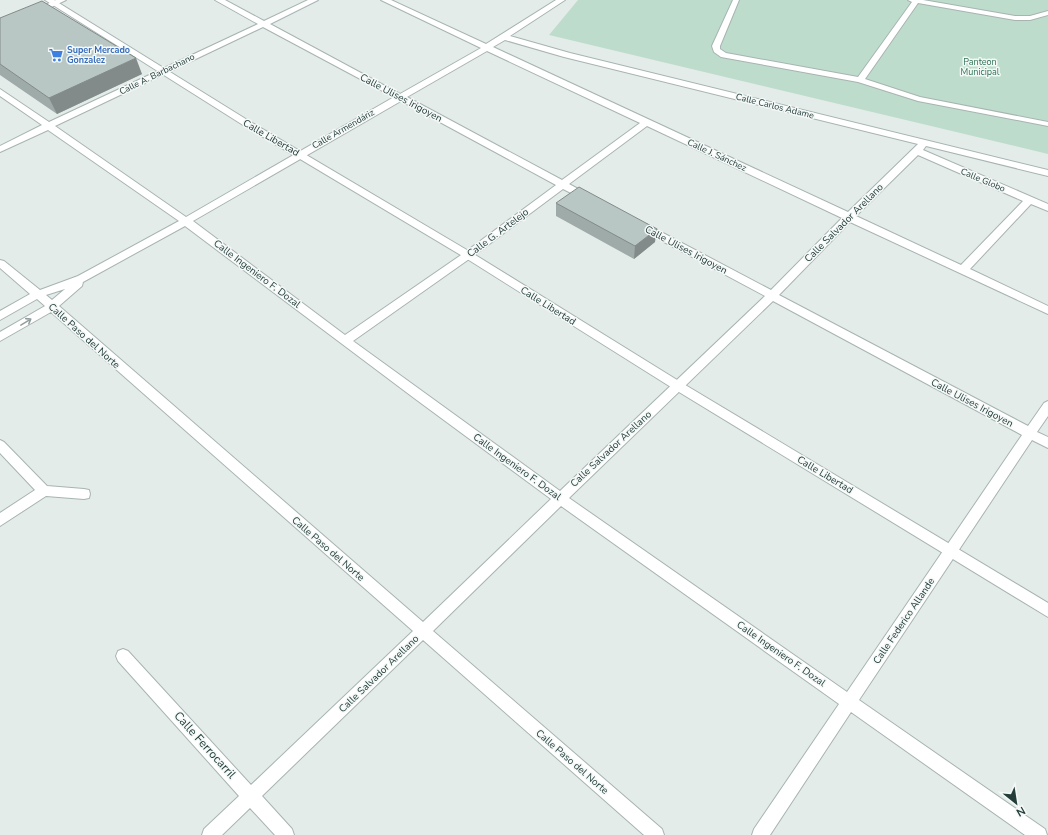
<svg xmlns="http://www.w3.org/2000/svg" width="1048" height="835" viewBox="0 0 1048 835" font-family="'Nunito Sans',sans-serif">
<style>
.green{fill:#bedccc}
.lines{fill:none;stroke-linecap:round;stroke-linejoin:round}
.service-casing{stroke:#a7b4b2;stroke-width:2}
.minor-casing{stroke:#a7b4b2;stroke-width:2}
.tertiary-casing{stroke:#a7b4b2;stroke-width:2}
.service{fill:#fff;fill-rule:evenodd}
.minor{fill:#fff;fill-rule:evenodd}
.tertiary{fill:#fff;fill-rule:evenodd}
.wall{fill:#9faba9}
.shaded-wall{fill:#828b89}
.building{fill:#b9c7c4;stroke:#828b89}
.oneway{stroke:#929e9d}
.labels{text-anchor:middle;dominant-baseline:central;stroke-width:3;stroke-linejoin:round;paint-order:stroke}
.far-shop-label{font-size:9px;font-weight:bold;fill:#366cbe;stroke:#f4f9f7;text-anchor:start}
.far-park-label{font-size:9px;fill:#307256;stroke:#f4f9f7}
.far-street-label{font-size:9px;fill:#243d3b;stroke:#f4f9f7}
.street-label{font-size:10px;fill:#243d3b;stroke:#f4f9f7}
.near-street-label{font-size:12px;fill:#243d3b;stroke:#f4f9f7}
</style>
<rect width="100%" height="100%" fill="#e4ecea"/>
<path class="green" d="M578,0H1048V154L549,35Z"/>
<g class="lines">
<defs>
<path id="service" d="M733,0H739L720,46V49L726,53L858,77L912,2L908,0H923L1015,16H1030L1048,11V15L1030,20H1015L918,3L865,79L920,97L1048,122V126L918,101L858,82L721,57L714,52L712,46Z"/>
<path id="minor" d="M56,0H66L37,14H31L30,12Z
M215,0H225L264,21L308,0H318L270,24L400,94L481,48L381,0H391L486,44L556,0H565L510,36L570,53L1048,170V176L926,146L923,150L1048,204V211L1031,204L970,269L1048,306V314L850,222L779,295L1028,426L1044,403L1048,401V416L1037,432L1048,437V448L1032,440L859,700L1045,829L1047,835H1025L851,712L770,835H752L754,829L839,704L561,506L433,631L662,829L664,835H644L423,640L262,796L292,829L294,835H275L250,808L222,835H202L204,829L239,796L118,661L116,656L118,651L123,649L128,651L251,785L413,631L51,312L0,341V332L45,306L37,299L0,320V311L30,294L0,268V260L4,261L40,290L78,276L179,221L48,130L0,152V146L42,125L0,96V89L49,122L258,24ZM263,27L394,97L186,217L55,126ZM505,40L564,57L918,144L848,212L493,47ZM487,51L640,123L562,180L407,97ZM401,101L556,185L464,253L345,335L193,221ZM647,126L842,218L771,290L646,224H638L637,226L638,228L765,296L560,491L353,341L472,257L563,189L585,200H591L593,198L591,196L569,184ZM918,155L1023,201L961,265L856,216ZM185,226L414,398L551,499L423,622L59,306L82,286L83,282ZM65,289L52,300L46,295ZM773,301L1022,435L847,692L569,498Z
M0,440L4,442L47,486L84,489L89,490L90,494L89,498L84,499L46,496L0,526V513L35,490L0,453Z"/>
<path id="tertiary" d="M45,0H54L249,121L472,253L682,383L1048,603V617L674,389L464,257L243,125Z"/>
</defs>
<use href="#service" class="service-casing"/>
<use href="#minor" class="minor-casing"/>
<use href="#tertiary" class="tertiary-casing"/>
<use href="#service" class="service"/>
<use href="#minor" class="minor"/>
<use href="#tertiary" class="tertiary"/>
</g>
<path class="wall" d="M0,18L142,74L57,114L0,75Z
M556,203L655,242L634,259L556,216Z"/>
<path class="shaded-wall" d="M136,58L142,74L57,114L49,98Z
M657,229L655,242L634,259L635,246Z"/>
<path class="building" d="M42,1L136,58L49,98L0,64V18Z
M579,187L657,229L635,246L556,203Z"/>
<defs><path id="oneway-shaft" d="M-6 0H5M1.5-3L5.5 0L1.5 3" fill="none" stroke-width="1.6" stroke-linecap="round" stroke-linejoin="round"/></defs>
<use class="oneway" href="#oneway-shaft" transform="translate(26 322) rotate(-31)"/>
<defs>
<symbol id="supermarket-bare" viewBox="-9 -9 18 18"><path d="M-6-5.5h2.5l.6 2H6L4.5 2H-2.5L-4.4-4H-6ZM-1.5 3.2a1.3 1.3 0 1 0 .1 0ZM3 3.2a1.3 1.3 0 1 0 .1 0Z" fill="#3f7fe0" stroke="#f4f9f7" stroke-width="2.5" paint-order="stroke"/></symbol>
</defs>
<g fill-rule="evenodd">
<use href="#supermarket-bare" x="46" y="45" width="20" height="20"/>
</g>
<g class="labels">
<g class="far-shop-label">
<text x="67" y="50">Super Mercado<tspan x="67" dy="10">Gonzalez</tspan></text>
</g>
<g class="far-park-label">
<text x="980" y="62">Panteon<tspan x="980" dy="10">Municipal</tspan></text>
</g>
<g class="far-street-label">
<text transform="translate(157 74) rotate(-26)">Calle A. Barbachano</text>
<text transform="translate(775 106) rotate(14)">Calle Carlos Adame</text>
<text transform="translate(343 129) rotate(-30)">Calle Armendáriz</text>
<text transform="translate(717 155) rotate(25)">Calle J. Sánchez</text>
<text transform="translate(983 180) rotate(23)">Calle Globo</text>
</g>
<g class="street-label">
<text transform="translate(401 98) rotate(28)">Calle Ulises Irigoyen</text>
<text transform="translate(271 138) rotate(30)">Calle Libertad</text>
<text transform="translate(844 223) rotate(-45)">Calle Salvador Arellano</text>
<text transform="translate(498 233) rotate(-37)">Calle G. Artelejo</text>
<text transform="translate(686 250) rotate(28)">Calle Ulises Irigoyen</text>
<text transform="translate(257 274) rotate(37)">Calle Ingeniero F. Dozal</text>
<text transform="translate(548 306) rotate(32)">Calle Libertad</text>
<text transform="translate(84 336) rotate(42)">Calle Paso del Norte</text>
<text transform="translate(972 403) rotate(28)">Calle Ulises Irigoyen</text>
<text transform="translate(611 449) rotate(-43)">Calle Salvador Arellano</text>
<text transform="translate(517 467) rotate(36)">Calle Ingeniero F. Dozal</text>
<text transform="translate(825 475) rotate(31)">Calle Libertad</text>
<text transform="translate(328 549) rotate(41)">Calle Paso del Norte</text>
<text transform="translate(904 621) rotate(-56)">Calle Federico Allande</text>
<text transform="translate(781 654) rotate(35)">Calle Ingeniero F. Dozal</text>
<text transform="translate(379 674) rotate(-44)">Calle Salvador Arellano</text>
<text transform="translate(572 762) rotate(41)">Calle Paso del Norte</text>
</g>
<g class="near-street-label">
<text transform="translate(205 745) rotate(48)">Calle Ferrocarril</text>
</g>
</g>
<g transform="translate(1016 803) rotate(150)" stroke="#f4f9f7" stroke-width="3" paint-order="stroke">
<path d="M0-3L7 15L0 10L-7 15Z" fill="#243d3b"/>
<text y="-6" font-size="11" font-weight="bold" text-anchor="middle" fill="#243d3b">N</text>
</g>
</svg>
